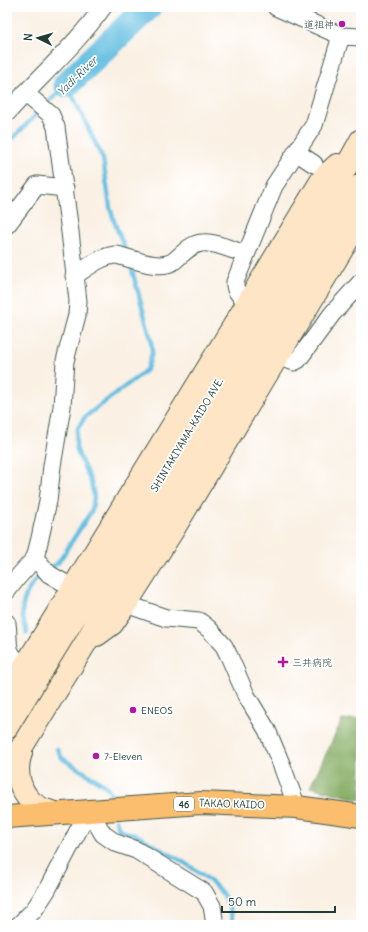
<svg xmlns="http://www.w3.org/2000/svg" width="368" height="932" viewBox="0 0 368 932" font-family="Delius,'Klee One',sans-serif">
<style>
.forest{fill:#84ac62;stroke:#52744b}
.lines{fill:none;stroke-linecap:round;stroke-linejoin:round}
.stream{stroke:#65bfe2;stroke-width:4.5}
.river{stroke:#65bfe2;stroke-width:27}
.minor-casing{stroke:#40584e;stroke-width:19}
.secondary-casing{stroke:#40584e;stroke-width:24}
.primary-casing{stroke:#40584e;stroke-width:24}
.minor{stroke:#fff;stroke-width:17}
.secondary{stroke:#fde5c5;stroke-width:22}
.primary{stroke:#fbbd6e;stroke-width:22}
.poi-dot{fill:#b5179e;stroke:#fff;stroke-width:1.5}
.labels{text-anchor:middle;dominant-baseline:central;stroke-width:3.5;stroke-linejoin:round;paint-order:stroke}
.shield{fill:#fff;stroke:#627771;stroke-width:1}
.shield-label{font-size:9px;font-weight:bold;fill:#1f3d34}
.poi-label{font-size:10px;fill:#1f3d34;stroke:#fff;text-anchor:start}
.street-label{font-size:10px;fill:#1f3d34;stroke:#fff}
.water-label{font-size:11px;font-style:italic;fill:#346468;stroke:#fff}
</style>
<rect width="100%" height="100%" fill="#fff"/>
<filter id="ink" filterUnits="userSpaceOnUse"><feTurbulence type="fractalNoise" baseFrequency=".025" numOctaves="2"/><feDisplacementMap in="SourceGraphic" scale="8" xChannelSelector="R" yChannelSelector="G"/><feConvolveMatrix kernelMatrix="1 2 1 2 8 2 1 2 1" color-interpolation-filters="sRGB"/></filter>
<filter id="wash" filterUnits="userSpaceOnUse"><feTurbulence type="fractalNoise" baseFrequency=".012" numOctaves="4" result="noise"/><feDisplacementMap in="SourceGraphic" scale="16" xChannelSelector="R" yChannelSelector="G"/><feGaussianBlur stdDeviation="0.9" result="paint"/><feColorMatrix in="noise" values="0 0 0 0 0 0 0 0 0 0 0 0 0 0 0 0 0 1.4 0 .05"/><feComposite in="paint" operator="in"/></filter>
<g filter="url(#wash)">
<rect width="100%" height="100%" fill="#faf0e3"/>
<path class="forest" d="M361,718V800L310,787L342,720Z"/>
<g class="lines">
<path class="stream" d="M7,144L67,84L103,159L110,207L114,221L126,252
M49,569L58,563L92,510L94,497L91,482L80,458L76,448V437L78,428L85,417L140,375L147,369L150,360L152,352L151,339L130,263
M27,633C26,628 24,623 23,618C20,601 30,583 43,574
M57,749L62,758L107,787L111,794
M116,820L119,829L125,832L134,834C158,848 213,875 225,898C230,906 232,916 234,925"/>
<path class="river" d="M67,84L148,7"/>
</g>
</g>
<g filter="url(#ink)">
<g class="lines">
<defs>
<path id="minor" d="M276,7L341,36L361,37
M7,113C39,77 75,46 103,7
M296,152L314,164
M7,225L37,185L65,188
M74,276C87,268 102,255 117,255C133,259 160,271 174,261C183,254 190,244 202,243C214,241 234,251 246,254
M248,302C241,296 234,292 235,282L274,186L314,125L341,36
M278,357L294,362L298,360L332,314L361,282
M35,558L49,574L73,588
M7,591L18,577L35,558L40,538L48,501L52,466L62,407L65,361L77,315L78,301L70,232L56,127L51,115L25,93
M126,604L166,618L199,621L209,629L224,646L229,656L246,695L267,730L282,766L297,807
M7,623C10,646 3,652 25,666
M89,810L103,834L116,843L136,850L204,892L212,906L215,925
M19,925L34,910L47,890L89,810"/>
<path id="secondary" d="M97,635L112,624L126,604L173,530L361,218
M11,700L25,666L233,327L323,178L337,165
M7,727L255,324L307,238L361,140
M21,753C14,772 20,797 39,807C44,810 49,811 54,813
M7,771L85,644L126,570L361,185"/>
<path id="primary" d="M7,817L201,803L297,807L361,816"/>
</defs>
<use href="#minor" class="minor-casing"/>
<use href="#secondary" class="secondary-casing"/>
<use href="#primary" class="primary-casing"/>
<use href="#minor" class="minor"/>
<use href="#secondary" class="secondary"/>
<use href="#primary" class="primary"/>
</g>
</g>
<g class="poi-dot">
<circle cx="342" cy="24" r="4"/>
<path d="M281 656h4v4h4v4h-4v4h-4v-4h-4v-4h4z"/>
<circle cx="133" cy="710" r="4"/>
<circle cx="96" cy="756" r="4"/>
</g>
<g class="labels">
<rect class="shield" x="174" y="797" width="20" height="14" rx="3"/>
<g class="shield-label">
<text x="184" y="804">46</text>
</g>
<g class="poi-label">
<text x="334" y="24" text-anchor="end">道祖神</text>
<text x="292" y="662">三井病院</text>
<text x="141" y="710">ENEOS</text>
<text x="104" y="756">7-Eleven</text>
</g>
<g class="street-label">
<text transform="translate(187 435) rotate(-59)">SHINTAKIYAMA-KAIDO AVE.</text>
<text transform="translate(232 804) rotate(2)">TAKAO KAIDO</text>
</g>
<g class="water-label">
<text transform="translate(77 76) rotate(-44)">Yadi-River</text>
</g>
</g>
<rect width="368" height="932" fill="none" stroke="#fff" stroke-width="24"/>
<g transform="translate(38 38) rotate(275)" stroke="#ffffff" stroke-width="3" paint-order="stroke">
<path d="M0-3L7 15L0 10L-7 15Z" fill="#1f3d34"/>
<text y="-6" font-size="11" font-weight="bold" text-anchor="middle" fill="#1f3d34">N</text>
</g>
<path d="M222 906v6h113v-6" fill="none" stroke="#1f3d34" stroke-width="2"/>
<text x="228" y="906" font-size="12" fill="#1f3d34" stroke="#ffffff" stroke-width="3" paint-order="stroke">50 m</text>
</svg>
